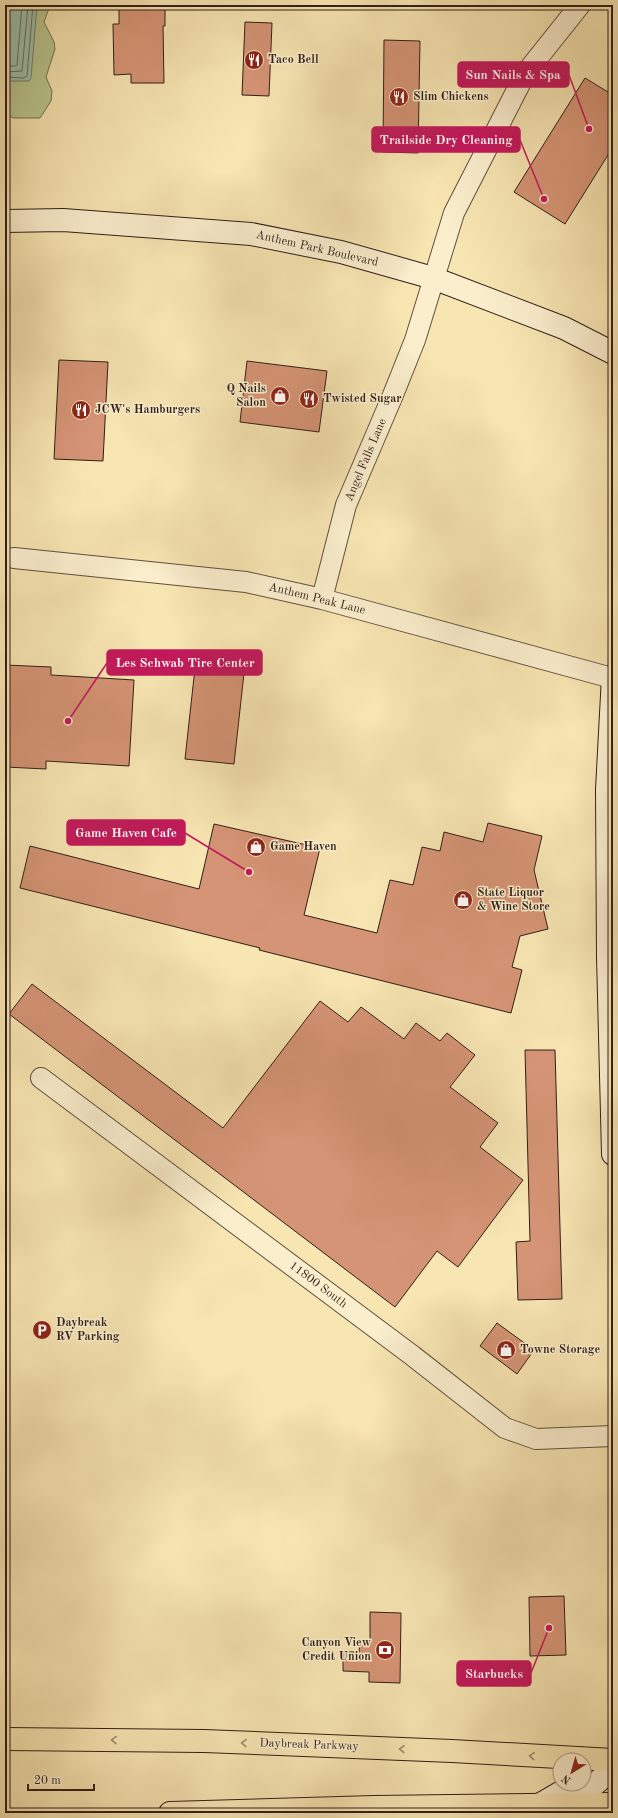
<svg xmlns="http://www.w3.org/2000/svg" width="618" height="1818" viewBox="0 0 618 1818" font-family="'Old Standard TT',serif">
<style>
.green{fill:#b9c58f;stroke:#757254}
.water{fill:#9dbfac;stroke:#727f71}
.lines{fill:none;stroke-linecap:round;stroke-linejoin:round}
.shore{stroke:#676f62;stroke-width:1}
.building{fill:#d59475;stroke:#311f19}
.street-casing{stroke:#62503f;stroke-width:22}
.secondary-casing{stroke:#311f19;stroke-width:24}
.primary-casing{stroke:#311f19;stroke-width:24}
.street{stroke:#faeecd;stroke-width:20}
.secondary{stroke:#faeecd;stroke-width:22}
.primary{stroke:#f7e5b2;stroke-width:22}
.oneway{stroke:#9e8c6d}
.labels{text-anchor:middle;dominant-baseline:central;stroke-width:3;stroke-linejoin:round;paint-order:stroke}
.poi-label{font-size:12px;font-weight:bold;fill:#311f19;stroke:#faeecd;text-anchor:start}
.street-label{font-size:12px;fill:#311f19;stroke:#faeecd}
.leader{fill:none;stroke:#c2185b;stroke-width:1.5}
.callout-dot{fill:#c2185b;stroke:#faeecd;stroke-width:1.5}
.callout{fill:#c2185b;stroke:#c2185b;stroke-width:1.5}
.callout-label{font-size:13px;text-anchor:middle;font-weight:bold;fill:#fff}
</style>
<rect width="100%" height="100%" fill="#f7e5b2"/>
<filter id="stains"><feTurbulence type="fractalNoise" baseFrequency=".005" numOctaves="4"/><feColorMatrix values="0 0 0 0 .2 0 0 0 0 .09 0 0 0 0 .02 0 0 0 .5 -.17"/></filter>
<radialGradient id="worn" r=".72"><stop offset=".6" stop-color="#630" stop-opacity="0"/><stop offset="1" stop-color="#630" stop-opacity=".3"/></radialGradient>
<path class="green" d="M5,5H50L44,22L54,42L55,49L46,77L52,91L51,101L40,118H14L5,115Z"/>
<path class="water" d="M5,5H37L31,78L29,81H5Z"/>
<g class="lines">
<path class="shore" d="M5,66H15L17,65L22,5
M5,72L22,71L28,5
M5,77L24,78L27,76L33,5"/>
</g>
<path class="building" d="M119,5H165V26H163L164,83H131V74L114,75L113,24H119Z
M245,22L272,23L269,96L242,95Z
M384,40L420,41L418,153L383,152Z
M585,78L613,95V147L565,224L514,192Z
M59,360L108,362L103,461L54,459Z
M247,361L327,371L319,432L240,422Z
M196,659L245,664L234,764L185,759Z
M5,665L51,667V675L134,680L129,766L46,761V769L5,767Z
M488,823L542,836L534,870L548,929L520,936L512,967L522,970L511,1013L259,950L260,948L20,888L30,846L199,889L214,824L320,848L304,915L377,933L390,880L413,885L422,847L440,851L444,832L483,842Z
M32,984L223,1128L320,1001L348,1022L361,1007L404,1039L416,1023L440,1041L447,1033L475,1055L450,1087L498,1123L480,1147L523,1180L458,1267L437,1251L395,1307L9,1014Z
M525,1050H555L562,1299L518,1300L516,1242L530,1241Z
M497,1323L534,1350L517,1374L480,1346Z
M564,1596L566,1655L530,1656L529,1597Z
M370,1612L401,1613L400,1683L369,1682V1672L343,1671V1652H359L360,1641H370Z"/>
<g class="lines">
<defs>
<path id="street" d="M14,558L246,582L322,599L612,678
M322,599L346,505L393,395L415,340L454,213L525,74L580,5
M41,1078L413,1356L505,1428L536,1439L613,1436"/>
<path id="secondary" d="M5,221L63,220L251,234L341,252L433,278L564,328L613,353
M613,676L607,790L608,956L613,1154
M539,1805L570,1787L594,1785L613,1768"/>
<path id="primary" d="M5,1739L204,1741L452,1751L613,1760
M170,1813L374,1807L613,1804"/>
</defs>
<use href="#street" class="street-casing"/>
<use href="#secondary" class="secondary-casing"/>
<use href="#primary" class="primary-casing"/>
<use href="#street" class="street"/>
<use href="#secondary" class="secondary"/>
<use href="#primary" class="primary"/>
</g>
<defs><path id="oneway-chevron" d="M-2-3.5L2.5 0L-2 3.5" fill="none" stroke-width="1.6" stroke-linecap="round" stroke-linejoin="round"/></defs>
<g class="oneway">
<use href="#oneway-chevron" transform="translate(114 1740) rotate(-179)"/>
<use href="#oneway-chevron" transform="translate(244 1743) rotate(-178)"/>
<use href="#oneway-chevron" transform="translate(402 1749) rotate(-178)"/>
<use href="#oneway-chevron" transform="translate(532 1756) rotate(-176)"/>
</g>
<defs>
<symbol id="restaurant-disc" viewBox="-11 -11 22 22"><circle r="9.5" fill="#8f2418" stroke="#faeecd"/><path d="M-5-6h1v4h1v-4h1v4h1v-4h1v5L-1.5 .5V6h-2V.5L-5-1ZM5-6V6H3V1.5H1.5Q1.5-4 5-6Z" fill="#fff"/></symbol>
<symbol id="shop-disc" viewBox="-11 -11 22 22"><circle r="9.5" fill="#8f2418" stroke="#faeecd"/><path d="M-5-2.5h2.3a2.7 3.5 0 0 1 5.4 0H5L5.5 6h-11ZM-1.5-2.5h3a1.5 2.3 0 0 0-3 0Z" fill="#fff"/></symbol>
<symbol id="parking-disc" viewBox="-11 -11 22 22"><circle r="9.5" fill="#8f2418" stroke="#faeecd"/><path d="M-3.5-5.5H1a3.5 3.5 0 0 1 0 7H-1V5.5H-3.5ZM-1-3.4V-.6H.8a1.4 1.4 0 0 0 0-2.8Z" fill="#fff"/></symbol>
<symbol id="bank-disc" viewBox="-11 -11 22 22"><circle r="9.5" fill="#8f2418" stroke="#faeecd"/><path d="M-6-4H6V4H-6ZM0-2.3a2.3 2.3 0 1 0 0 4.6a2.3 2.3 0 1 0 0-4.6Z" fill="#fff"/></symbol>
</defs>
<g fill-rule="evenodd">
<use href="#restaurant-disc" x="243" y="49" width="22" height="22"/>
<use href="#restaurant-disc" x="388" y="86" width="22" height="22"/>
<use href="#shop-disc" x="269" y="385" width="22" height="22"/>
<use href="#restaurant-disc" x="298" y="388" width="22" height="22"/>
<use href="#restaurant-disc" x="70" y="399" width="22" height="22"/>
<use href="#shop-disc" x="245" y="836" width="22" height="22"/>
<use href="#shop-disc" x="452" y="889" width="22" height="22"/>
<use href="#parking-disc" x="31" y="1319" width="22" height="22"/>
<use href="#shop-disc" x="495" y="1339" width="22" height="22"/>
<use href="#bank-disc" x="374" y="1639" width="22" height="22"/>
</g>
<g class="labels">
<g class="poi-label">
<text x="268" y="60">Taco Bell</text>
<text x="413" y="97">Slim Chickens</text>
<text x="266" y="389" text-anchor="end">Q Nails<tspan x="266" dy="14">Salon</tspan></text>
<text x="323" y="399">Twisted Sugar</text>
<text x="95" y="410">JCW's Hamburgers</text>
<text x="270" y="847">Game Haven</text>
<text x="477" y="893">State Liquor<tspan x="477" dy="14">&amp; Wine Store</tspan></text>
<text x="56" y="1323">Daybreak<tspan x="56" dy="14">RV Parking</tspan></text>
<text x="520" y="1350">Towne Storage</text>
<text x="371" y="1643" text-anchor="end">Canyon View<tspan x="371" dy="14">Credit Union</tspan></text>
</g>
<g class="street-label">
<text transform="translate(317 249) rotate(13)">Anthem Park Boulevard</text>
<text transform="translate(366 460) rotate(-67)">Angel Falls Lane</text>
<text transform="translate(317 599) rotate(14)">Anthem Peak Lane</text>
<text transform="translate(318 1285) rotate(37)">11800 South</text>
<text transform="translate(309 1745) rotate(2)">Daybreak Parkway</text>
</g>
</g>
<path class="leader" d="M589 129L569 75M544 199L520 140M68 721L107 663M249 872L185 833M549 1628L531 1673"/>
<g class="callout-dot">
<circle cx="589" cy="129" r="4"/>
<circle cx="544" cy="199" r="4"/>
<circle cx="68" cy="721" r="4"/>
<circle cx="249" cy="872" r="4"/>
<circle cx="549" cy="1628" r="4"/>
</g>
<g class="callout">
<rect x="458" y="62" width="111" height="25" rx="4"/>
<rect x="372" y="127" width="148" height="25" rx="4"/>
<rect x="107" y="650" width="155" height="25" rx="4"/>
<rect x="67" y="820" width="118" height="25" rx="4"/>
<rect x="457" y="1661" width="74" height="25" rx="4"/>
</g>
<g class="callout-label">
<text x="513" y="79">Sun Nails &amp; Spa</text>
<text x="446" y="144">Trailside Dry Cleaning</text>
<text x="185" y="667">Les Schwab Tire Center</text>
<text x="126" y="837">Game Haven Cafe</text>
<text x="494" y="1678">Starbucks</text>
</g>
<rect width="618" height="1818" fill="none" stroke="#f7e5b2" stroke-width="20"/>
<rect x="6" y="6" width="606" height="1806" fill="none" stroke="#311f19" stroke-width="2"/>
<rect x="10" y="10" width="598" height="1798" fill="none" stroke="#311f19"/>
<g transform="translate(572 1772) rotate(217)"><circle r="19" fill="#faeecd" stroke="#aa9b85"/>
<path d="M0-3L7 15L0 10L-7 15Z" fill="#8f2418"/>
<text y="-6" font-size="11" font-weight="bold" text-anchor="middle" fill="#311f19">N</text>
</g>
<path d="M28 1784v6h66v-6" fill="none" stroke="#311f19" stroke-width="2"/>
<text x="34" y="1784" font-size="12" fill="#311f19" stroke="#faeecd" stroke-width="3" paint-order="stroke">20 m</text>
<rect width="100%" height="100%" filter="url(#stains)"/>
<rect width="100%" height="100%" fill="url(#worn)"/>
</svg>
